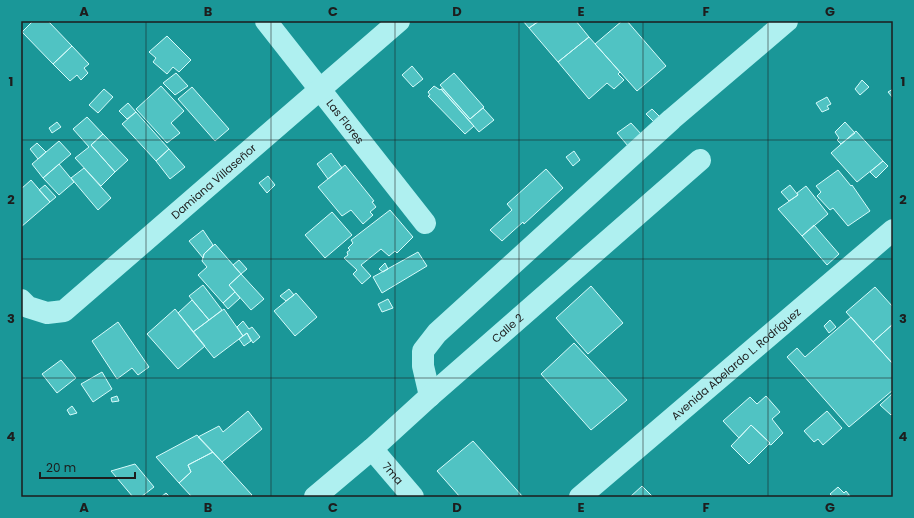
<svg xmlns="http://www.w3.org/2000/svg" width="914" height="518" viewBox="0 0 914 518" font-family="Poppins,sans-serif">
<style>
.building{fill:#50c3c3;stroke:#d7fbfb}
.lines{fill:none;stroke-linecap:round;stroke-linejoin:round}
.street{stroke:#aff0f0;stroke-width:22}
.grid{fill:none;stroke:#1d1d1d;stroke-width:1;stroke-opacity:0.55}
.labels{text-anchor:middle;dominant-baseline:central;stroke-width:4;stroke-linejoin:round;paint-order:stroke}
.street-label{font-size:11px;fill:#1d1d1d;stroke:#1a9798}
.neatline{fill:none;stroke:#1d1d1d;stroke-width:1.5}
.grid-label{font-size:13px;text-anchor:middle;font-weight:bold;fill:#1d1d1d}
</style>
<rect width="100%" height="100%" fill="#1a9798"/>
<path class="building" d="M33,21H48L72,46L53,64L22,32Z
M523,21H539L529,28Z
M539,21H576L589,37L558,62L529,28Z
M622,21H627L666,66L637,91L595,44Z
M167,36L191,60L179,72L173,67L167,74L153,62L156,58L149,52Z
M589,37L620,72L618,74L624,80L614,89L607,83L589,99L558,62Z
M72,46L89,64L84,68L88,73L81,80L77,75L70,81L53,64Z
M412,66L423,79L413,87L402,75Z
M176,73L188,86L175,95L163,83Z
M454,73L484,107L470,119L440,85Z
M862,80L869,87L860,95L855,89Z
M161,86L184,111L171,123L180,133L167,143L136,109Z
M434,86L440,90L441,89L474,126L465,134L428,96L430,95L428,92Z
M192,87L229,129L215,141L178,99Z
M104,89L113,97L98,113L89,105Z
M441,89H443L470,119L483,108L494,120L479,132Z
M893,89V98L888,92Z
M827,97L831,104L827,106L829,109L822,112L816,103Z
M128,103L136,112L127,119L119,111Z
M652,109L660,117L654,122L646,114Z
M136,112L169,149L156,161L122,124Z
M87,117L103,134L91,145L115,172L101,186L75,158L89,147L73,129Z
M57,122L61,127L52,133L49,128Z
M845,122L855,133L841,144L837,140L839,138L835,132Z
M631,123L642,135L628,146L617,133Z
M856,131L883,161L857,182L831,153Z
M103,134L128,160L115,172L91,145Z
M59,141L71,154L43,178L32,164Z
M37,143L46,152L38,159L30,149Z
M169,149L185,167L170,179L156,161Z
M574,151L580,160L573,166L566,157Z
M331,153L342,168L328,179L317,164Z
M883,161L888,166L876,178L870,172Z
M59,164L74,182L59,195L43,178Z
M345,165L374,201L372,202L376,207L370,212L373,215L363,224L351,210L342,216L318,187Z
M84,168L111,198L98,210L71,178Z
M546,169L563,188L524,224L523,222L502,241L490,230L512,210L507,204Z
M838,170L851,186L852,185L870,211L848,226L833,208L830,210L817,196L821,192L816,186Z
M268,176L275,185L267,193L259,183Z
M31,180L50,202L21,227V189Z
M45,185L56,197L50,202L39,190Z
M790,185L798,195L789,201L781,192Z
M806,186L828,214L802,236L778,209L798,195L797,193Z
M390,210L413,237L397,253L395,251L389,256L381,249L361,265L371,276L362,284L353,274L357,270L344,258L348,255L347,252L350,250L348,248L353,243L351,240Z
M332,212L352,235L325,258L305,235Z
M814,225L839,254L827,265L802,236Z
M203,230L213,245L204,254L203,258L189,241Z
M215,244L241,274L229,285L235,292L223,303L198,275L207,267L202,261L204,254Z
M418,252L427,266L382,293L373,277Z
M239,260L247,269L241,274L233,265Z
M385,263L388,269L383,272L379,269Z
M241,274L264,299L251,310L229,285Z
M203,285L222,310L209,320L189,296Z
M591,286L623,323L588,354L556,318Z
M875,287L893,307V324L873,342L846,312Z
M289,289L294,295L286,301L280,296Z
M235,292L240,298L228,309L223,303Z
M296,293L317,317L295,336L274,311Z
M388,299L393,308L382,312L378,304Z
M192,300L209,320L193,332L178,313Z
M175,309L205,346L178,369L147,334Z
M224,309L243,336L214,358L193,332Z
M851,317L893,364V390L849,427L787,357L797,348L805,357Z
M830,320L836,327L829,333L824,326Z
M243,321L249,329L252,327L260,337L253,343L247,333L243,336L237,327Z
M118,322L149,367L138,375L132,368L117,379L92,341Z
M893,324V364L873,342Z
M247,333L251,341L244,346L239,339Z
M574,343L627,400L591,430L541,374Z
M61,360L76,378L57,393L42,374Z
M102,372L112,389L93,402L81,384Z
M893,393V413L891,415L880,405Z
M117,396L119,401L112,402L111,398Z
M766,396L780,412L772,419L783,433L771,445L769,444L770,443L751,425L739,438L723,421L750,397L757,404Z
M72,406L77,413L70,415L67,410Z
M248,411L262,429L222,462L198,437L219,426L223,432Z
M827,411L842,428L823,445L818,439L814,442L804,431Z
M751,425L770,443L749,464L731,446Z
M197,435L213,452L188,465L191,472L179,483L156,457Z
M473,441L523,497H460L437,471Z
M213,452L222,462L252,495L250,497H192L179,483L191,472L188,465Z
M135,464L154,487L141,497H133L111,471Z
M642,486L653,497H630Z
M838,487L844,493L846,491L850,496L848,495L846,497H833L830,494Z
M166,493L170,497H161Z"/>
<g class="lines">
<g class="street">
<path id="s1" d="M266,21L425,223"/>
<path id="s2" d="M21,300L28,307L47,313L64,311L399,21"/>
<path d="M430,396L423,366V351L437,333L672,119L787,21"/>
<path id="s3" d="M372,449L413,497"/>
<path id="s4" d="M315,497L372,449L430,396L700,160"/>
<path id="s5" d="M580,497L893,230"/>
</g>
</g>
<path class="grid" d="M146,21V497M271,21V497M395,21V497M519,21V497M643,21V497M768,21V497M21,140H893M21,259H893M21,378H893"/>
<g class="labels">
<g class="street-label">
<text stroke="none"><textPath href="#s1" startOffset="128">Las Flores</textPath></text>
<text stroke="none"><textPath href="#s2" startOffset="245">Damiana Villaseñor</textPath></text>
<text stroke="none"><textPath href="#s4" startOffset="256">Calle 2</textPath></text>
<text stroke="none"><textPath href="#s5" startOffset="205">Avenida Abelardo L. Rodríguez</textPath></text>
<text stroke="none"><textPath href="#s3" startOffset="32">7ma</textPath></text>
</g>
</g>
<rect width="914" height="518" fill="none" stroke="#1a9798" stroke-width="44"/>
<path d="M40 472v6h95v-6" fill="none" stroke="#1d1d1d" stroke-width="2"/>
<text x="46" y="472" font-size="12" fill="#1d1d1d" stroke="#1a9798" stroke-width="3" paint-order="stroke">20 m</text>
<rect x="22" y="22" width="870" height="474" class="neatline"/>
<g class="grid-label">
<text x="84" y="16">A</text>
<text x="208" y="16">B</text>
<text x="333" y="16">C</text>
<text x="457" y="16">D</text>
<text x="581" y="16">E</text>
<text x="706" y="16">F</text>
<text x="830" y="16">G</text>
<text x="11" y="86">1</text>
<text x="903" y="86">1</text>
<text x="11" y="204">2</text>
<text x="903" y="204">2</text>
<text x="11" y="323">3</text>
<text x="903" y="323">3</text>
<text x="11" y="441">4</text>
<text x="903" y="441">4</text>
<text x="84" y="512">A</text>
<text x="208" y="512">B</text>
<text x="333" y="512">C</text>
<text x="457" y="512">D</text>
<text x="581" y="512">E</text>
<text x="706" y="512">F</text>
<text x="830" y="512">G</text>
</g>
</svg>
